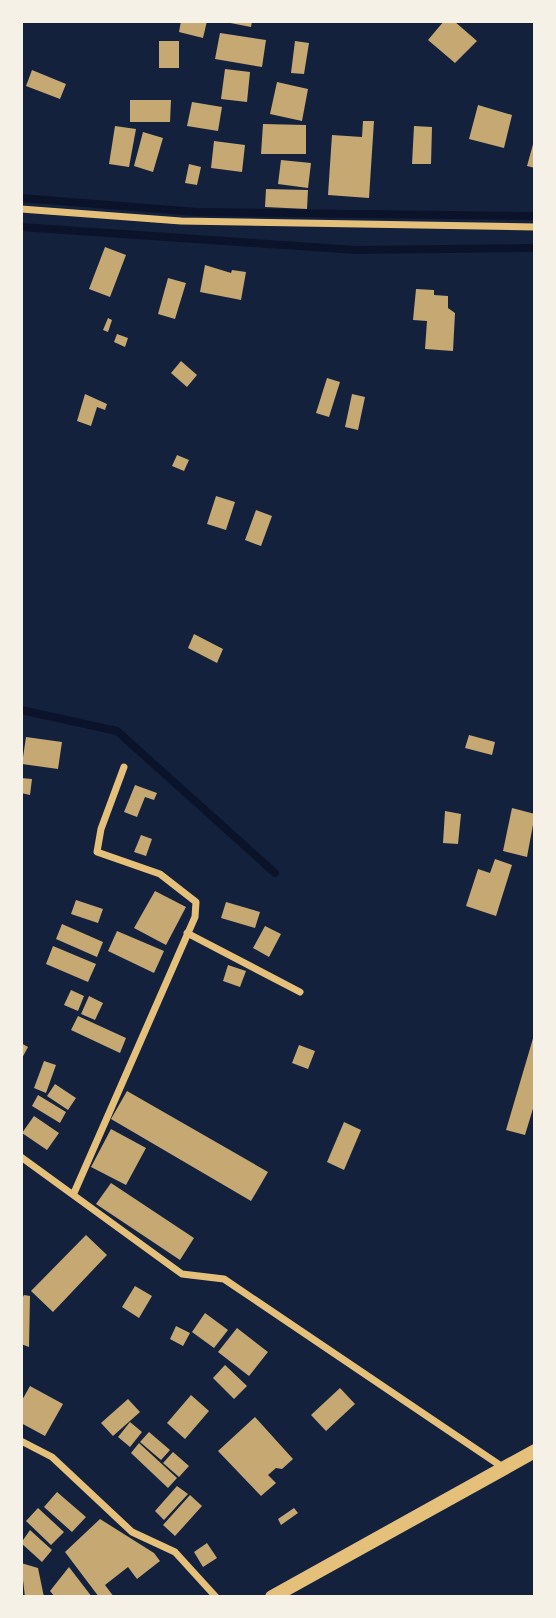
<svg xmlns="http://www.w3.org/2000/svg" width="556" height="1618" viewBox="0 0 556 1618" font-family="Cabin,sans-serif">
<style>
.lines{fill:none;stroke-linecap:round;stroke-linejoin:round}
.stream{stroke:#0b132b;stroke-width:8}
.building{fill:#c6a872}
.minor{stroke:#e5c07b;stroke-width:7}
.secondary{stroke:#e5c07b;stroke-width:14}
</style>
<rect width="100%" height="100%" fill="#14213d"/>
<g class="lines">
<path class="stream" d="M21,198L197,212L535,216
M21,227L356,250L535,248
M21,710L117,731L275,873"/>
</g>
<path class="building" d="M181,21H207L203,38L179,32Z
M220,21H252L251,27Z
M444,21H454L477,41L455,63L428,40Z
M220,33L266,40L262,67L215,59Z
M159,41H179V68H159Z
M295,41L309,43L304,74L291,73Z
M225,69L250,72L247,102L221,99Z
M32,70L66,84L60,99L26,86Z
M277,82L308,89L302,121L270,114Z
M130,100H171L170,122H130Z
M192,102L222,107L218,131L187,126Z
M478,105L512,115L504,148L469,139Z
M363,121H374L369,198L328,195L332,135L362,137Z
M263,124L306,125V154H261Z
M115,126L136,129L129,167L109,164Z
M414,126L432,127L431,164H412Z
M143,132L163,138L153,172L134,166Z
M535,137V168L527,166Z
M214,141L245,145L242,172L211,168Z
M281,160L311,163L308,188L278,184Z
M189,164L201,167L197,185L185,183Z
M266,189L308,190L307,209L265,207Z
M105,247L126,255L110,297L89,289Z
M205,265L231,273L232,270L246,272L241,300L200,292Z
M168,278L186,283L175,319L158,314Z
M416,289L434,290V295L448,296V308L455,313L453,351L425,349L427,321L413,320Z
M108,318L112,320L108,332L103,330Z
M117,334L128,338L125,347L114,342Z
M181,361L197,375L187,387L171,373Z
M327,378L340,382L329,417L316,413Z
M85,394L107,404L105,410L97,407L91,426L77,421Z
M352,394L365,397L358,430L345,427Z
M177,455L189,460L184,471L172,466Z
M216,496L235,502L226,530L207,524Z
M256,510L272,516L261,546L245,540Z
M194,634L223,649L217,663L188,648Z
M469,735L495,742L492,755L465,748Z
M26,737L62,742L58,769L22,764Z
M21,778L32,779L30,795L21,793Z
M135,785L157,793L154,800L145,797L137,817L124,812Z
M512,808L535,814L527,857L503,851Z
M445,811L461,814L458,844L443,843Z
M141,835L152,839L146,856L134,852Z
M495,859L512,865L496,916L466,906L478,869L490,873Z
M155,891L186,907L166,945L134,928Z
M76,900L103,909L98,923L71,914Z
M226,902L260,912L255,928L221,918Z
M62,924L103,942L97,957L56,939Z
M265,926L281,934L269,957L253,948Z
M117,931L164,951L154,973L108,951Z
M53,946L96,964L88,982L46,964Z
M228,965L246,971L240,987L223,981Z
M71,990L84,996L78,1011L64,1005Z
M89,996L103,1003L95,1020L81,1014Z
M78,1016L126,1038L120,1053L71,1030Z
M534,1035L535,1102L525,1135L506,1130Z
M21,1043L28,1047L21,1060Z
M299,1045L315,1051L308,1069L292,1063Z
M44,1061L56,1065L46,1093L34,1088Z
M55,1084L76,1098L68,1110L47,1096Z
M127,1091L268,1172L251,1201L111,1119Z
M38,1095L66,1112L60,1123L32,1106Z
M34,1116L59,1133L47,1150L22,1133Z
M344,1122L361,1130L344,1170L327,1162Z
M111,1129L146,1148L126,1185L91,1167Z
M111,1183L194,1238L180,1260L96,1204Z
M86,1235L107,1255L53,1312L31,1291Z
M135,1286L152,1296L139,1318L122,1307Z
M24,1295L30,1296L29,1347L21,1344V1300Z
M205,1313L228,1330L214,1348L192,1332Z
M176,1326L190,1333L183,1346L170,1339Z
M237,1328L268,1352L249,1376L218,1352Z
M225,1365L247,1386L234,1399L213,1378Z
M30,1386L63,1404L45,1436L21,1423V1402Z
M340,1388L355,1404L326,1431L311,1415Z
M191,1395L209,1411L185,1439L167,1423Z
M128,1399L140,1412L113,1436L101,1423Z
M255,1417L293,1459L282,1469L276,1468L268,1475L276,1483L261,1496L218,1451Z
M130,1422L142,1432L130,1447L118,1437Z
M149,1432L170,1450L161,1460L140,1442Z
M139,1443L177,1478L168,1488L131,1453Z
M173,1452L189,1466L179,1477L163,1463Z
M177,1486L188,1494L164,1520L155,1511Z
M57,1492L86,1517L72,1532L44,1507Z
M190,1495L202,1506L175,1536L163,1525Z
M38,1508L64,1532L51,1545L26,1521Z
M294,1508L298,1513L281,1525L278,1519Z
M100,1519L154,1553L160,1561L137,1579L128,1567L105,1585L114,1597H99L65,1552Z
M30,1530L52,1550L42,1562L21,1543Z
M207,1543L217,1558L203,1567L194,1552Z
M21,1563L38,1568L44,1597H25Z
M69,1567L92,1597H55L50,1591Z"/>
<g class="lines">
<path class="minor" d="M21,209L181,221L535,227
M187,933L300,992
M21,1157L182,1274L224,1279L504,1468
M74,1193L195,917L196,902L160,874L97,852L101,829L124,767
M21,1441L52,1457L132,1532L175,1552L216,1597"/>
<path class="secondary" d="M272,1597L535,1451"/>
</g>
<rect width="556" height="1618" fill="none" stroke="#f6f1e7" stroke-width="46"/>
</svg>
